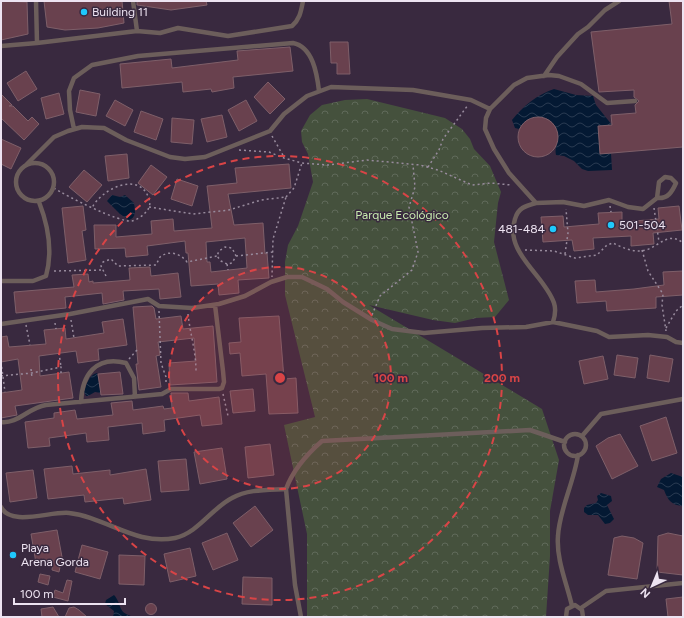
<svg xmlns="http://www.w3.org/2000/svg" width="684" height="618" viewBox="0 0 684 618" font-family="Figtree,sans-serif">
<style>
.forest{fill:url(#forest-crowns)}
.water{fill:url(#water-waves)}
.building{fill:#69414e;stroke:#7e5f69;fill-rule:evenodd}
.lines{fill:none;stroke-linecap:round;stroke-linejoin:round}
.path{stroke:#988b9d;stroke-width:1.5;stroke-dasharray:2 3;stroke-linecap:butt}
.lane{stroke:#6c5e5b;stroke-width:4.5}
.ring{fill:none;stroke:#d94446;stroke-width:2;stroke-dasharray:7 5}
.poi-dot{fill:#1fc9fd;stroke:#39293f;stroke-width:1.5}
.labels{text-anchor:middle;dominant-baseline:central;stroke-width:3;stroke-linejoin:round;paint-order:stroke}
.poi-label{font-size:12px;fill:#ede3f1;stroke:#39293f;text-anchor:start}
.park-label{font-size:12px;fill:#c7ebae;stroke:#39293f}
.centre{fill:#d94446;stroke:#39293f;stroke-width:2}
.ring-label{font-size:12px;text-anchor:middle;font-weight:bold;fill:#d94446;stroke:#39293f;stroke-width:3;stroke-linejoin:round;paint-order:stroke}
</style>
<defs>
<pattern id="forest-crowns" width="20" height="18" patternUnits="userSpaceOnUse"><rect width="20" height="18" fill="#45513d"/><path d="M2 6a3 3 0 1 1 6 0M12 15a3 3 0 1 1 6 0" fill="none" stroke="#606a5a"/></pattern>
<pattern id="water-waves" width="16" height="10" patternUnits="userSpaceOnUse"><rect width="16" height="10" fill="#041933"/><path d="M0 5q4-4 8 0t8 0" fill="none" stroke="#293a51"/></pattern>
</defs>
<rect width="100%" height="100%" fill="#39293f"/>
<path class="forest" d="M367,99L445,118L462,129L470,139L474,149L490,166L501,192L498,203L494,242L509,300L495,317L476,318L455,323L433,320L369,305L542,409L559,460L550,511V556L546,617H307V534L284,425L315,417L285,295V262L288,245L298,226L313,182L308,154L302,142L301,131L310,115L322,105L345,100Z"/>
<path class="water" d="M554,89L576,95L593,96L596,105L612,125L598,127L600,154L611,153L612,170L588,171L582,169L574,161L564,156L556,155C554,147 559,142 558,134C554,112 530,113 519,129L515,128L512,120C522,107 538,94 554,89Z
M112,195L120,197L125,195L134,203C135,210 137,217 129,220L120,214L107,201Z
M97,373L101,393L95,392L88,396H86L84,392C86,385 89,375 97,373Z
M671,473L683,477V506C672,505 668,501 664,490L657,487L661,479Z
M601,493L611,496L612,501L607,505L614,519L610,523L605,524L598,515H588L584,512V508L587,505L596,503L598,500L597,496Z
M114,595C123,605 116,613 135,617H113L114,611L105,604L106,600Z"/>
<path class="building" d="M1,1L27,2L28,34L1,40Z
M44,1H122L124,23L98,28L65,30L47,27Z
M137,1H206L207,5L171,10L137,5Z
M669,1H683V147L600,154L598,126L612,125L611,115L636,113L635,105L639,101L634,97V90L599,92L591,32L672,24Z
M330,42H348L350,74H337V63H331Z
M290,47L293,71L233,77L234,88L212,92L211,89L183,92L182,82L122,88L120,64L171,59L172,68L238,60L237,51Z
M26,71L37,89L18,101L7,83Z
M268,82L285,99L270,114L254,97Z
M80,90L100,94L96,116L76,112Z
M59,93L64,114L46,119L41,98Z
M1,94L12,105L9,106H13L28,121L32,117L39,124L24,140L1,118Z
M115,100L133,110L125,126L106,116Z
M246,100L257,121L239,131L228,110Z
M141,111L163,119L156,140L134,132Z
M222,115L227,137L207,142L201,119Z
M518 137a20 20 0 1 1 40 0a20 20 0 1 1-40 0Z
M172,118L194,120L192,144L171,142Z
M1,139L21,148L11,169L1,164Z
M127,154L129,178L108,181L105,156Z
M289,164L291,188L228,194L234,225L263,223L265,254L267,253L269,278L238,280L239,293L219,295L218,284L191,286L188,253H186L185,241L147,246L148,255L126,257L125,248L95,249L94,225H116V237L152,234L151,221L173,219L174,231L212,228L207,186L237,183L235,168ZM245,238L247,268L211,272L210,262H207L206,242Z
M151,165L167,177L153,195L138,183Z
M84,170L102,185L87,202L69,187Z
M177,179L198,186L192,206L171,199Z
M83,206L86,230L82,231L86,260L68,263L62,208Z
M679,206L682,230L653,233L654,244L631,246V236L593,238L594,249L574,251L572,240L543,242L541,217L563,216L564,227L599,224L598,213L622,212V222L659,219L658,208Z
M150,267L151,276L178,273L181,297L160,299L159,289L123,291L124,300L103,304L102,293L65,297L66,308L16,313L14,292L74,287L72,275L88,274L89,282L93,281V283L130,280L129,268Z
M683,271V295L656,297V308L607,311L606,301L577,303L575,281L595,280L596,292L634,289L664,285L663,272Z
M152,306L154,308L156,319L181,316L183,329L213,326L217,382L170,385L169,363L196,361L194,338L158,342L160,355L156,356L161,387L139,390L136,364H138L133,307Z
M279,316L284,379L296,378L298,413L269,414L266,374L242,376L240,353L230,354L229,343L241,342L239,318Z
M123,319L127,345L98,349L99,360L78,363L76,351L39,356L40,376L69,372L73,398L15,406L17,415L1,418V393L22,390L18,359L1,362V337L7,336L9,347L46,344L44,330L65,328L66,339L104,333L102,322Z
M617,355L638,358L635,378L614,375Z
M650,355L673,359L669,382L647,378Z
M603,356L608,379L584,384L579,361Z
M120,372L123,394L101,395L98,374Z
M253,389L255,411L233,413L230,391Z
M171,393H188L189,401L219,397L222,424L202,426L200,415L164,420L165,431L143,434L142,423L108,427L109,440L87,442L86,433L49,438L50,446L28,448L25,422L54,418V413L75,410L77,419L113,415L111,403L132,401L133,410L163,406L164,409L172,408Z
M666,417L677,453L652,461L640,426Z
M620,434L638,466L612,479L596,446L608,438Z
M270,444L274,475L248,478L245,447Z
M222,448L227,479L200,484L194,452Z
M186,459L189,490L161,492L158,461Z
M72,466L73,474L110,470V475L146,469L151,500L124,504L123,498L85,502L84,495L48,499L44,469Z
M33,470L37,498L10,502L6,473Z
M255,506L273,530L251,547L233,523Z
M57,530L62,557L59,572L52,570L53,560L36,563L31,534Z
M227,533L238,560L213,570L202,543Z
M668,533L683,536V575L657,572L658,536Z
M622,536L634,538L643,543L637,579L608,575L614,538Z
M82,545L108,552L100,579L75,572Z
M190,548L196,576L170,582L164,554Z
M119,555L145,556L144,585L119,584Z
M40,574L50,576L48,585L38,582Z
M243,577L272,578V605L242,604Z
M67,580L72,581L68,601L53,597L55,590L63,593Z
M683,597V617H668L666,599Z
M145.5 609a5.5 5.5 0 1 1 11 0a5.5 5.5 0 1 1-11 0Z
M53,607L59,617H42L41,609Z
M74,607L79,610L87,617H65L69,608Z"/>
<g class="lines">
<path class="path" d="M272,136L284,157
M239,150L269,152L284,158L302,163L328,165L367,160L420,165L438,170L472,185L491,183L511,185
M428,167L439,150L443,139L468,105
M54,188C66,196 120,223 132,221C137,220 142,216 145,213C149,209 151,205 149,199C140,170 101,189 92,208
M286,197L294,188L302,163
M610,206L611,212
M149,207L193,214L229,210L261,200L286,197L273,239L272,277
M654,208L659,242
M525,250L554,251L575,258L597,255L607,245L613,243C623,248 634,253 646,250C659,246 669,231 683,243
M642,250L648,271L663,294L662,305L666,331
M565,254L568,233L566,209
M236,256L273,252
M227,264L221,261L217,256L219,251L225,247L232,248L236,256L232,263L227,264L228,270
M54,271L102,270
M106,276L101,266L103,262L111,259L118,266L156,265L160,257C169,250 180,253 187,262L217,256
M159,311L161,363L166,377V385
M188,314C190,333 196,352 196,371
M372,315L380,296L412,270L418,252L409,207L415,187L413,165
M71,320L74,338
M55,323L56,329
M26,325L30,345
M666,328L676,311L683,305
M59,353L61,367
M129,359L137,350
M1,362L5,392
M31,369L32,378
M1,376L32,373L61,367V373
M223,394L228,416"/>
<path class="lane" d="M36,1L37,43
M133,1L137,31
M1,46L37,43L137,31L160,33L178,28L228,36L292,26C300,19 301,11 303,1
M544,76L557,57L578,34L588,27L605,10L619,1
M635,101L607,103L581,84L559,76L549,75L527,78L514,85L490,109L486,118L485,129L494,149L509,173L536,203L563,202L584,206L609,200L628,207L643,209L657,198C668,199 672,192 676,183L671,178L665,177L659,182L657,198
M74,129L70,110L69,91L74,78L92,65L138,56L293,43C313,47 317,74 319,91
M16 182a19 19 0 1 1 38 0a19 19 0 1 1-38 0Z
M26,165L54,137L68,131L82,127L104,128L126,140L170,157L185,159L205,157L270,131L284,114L307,96L331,87L413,90L471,100L490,109
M536,203C525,206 518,208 515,219C504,253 544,274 554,303C556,309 555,316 553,322
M1,281H33L46,276C53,251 48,225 39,202
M1,324L70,314L148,299L159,306L192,308L219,304L245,296L271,282L287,277H302L327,289L343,302L372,320L392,329L424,333L482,328L526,327L553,322L597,331L609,337L648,335L667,337L676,342L683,343
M81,402C82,375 96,355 126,363L134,378L135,397
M1,422C18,424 28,408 46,405L162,394L171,389H219L222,388L224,382L223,371L215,305
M564 445a11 11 0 1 1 22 0a11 11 0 1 1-22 0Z
M582,436L601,414L683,399
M1,507C11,527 50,511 69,513C106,517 136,546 175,538C198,533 212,508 232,498C248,489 268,490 286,489
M572,606C567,584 556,559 558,536C559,511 574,482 578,455
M581,608L606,591L683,583
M301,617L295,585L286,489C293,470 306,455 322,441L530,430L565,442
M566,617L567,609L575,605L582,610L583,617"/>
</g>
<circle cx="280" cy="378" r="111" fill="#d94446" fill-opacity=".12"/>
<g class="ring">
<circle cx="280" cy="378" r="111"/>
<circle cx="280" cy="378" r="222"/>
</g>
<g class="poi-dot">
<circle cx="84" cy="12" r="4"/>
<circle cx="611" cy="225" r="4"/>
<circle cx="553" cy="229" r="4"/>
<circle cx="13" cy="555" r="4"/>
</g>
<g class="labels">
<g class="poi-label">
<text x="92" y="12">Building 11</text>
<text x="619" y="225">501-504</text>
<text x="545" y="229" text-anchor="end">481-484</text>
<text x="21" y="548">Playa<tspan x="21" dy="14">Arena Gorda</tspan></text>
</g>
<g class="park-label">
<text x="402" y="215">Parque Ecológico</text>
</g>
</g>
<circle cx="280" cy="378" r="6" class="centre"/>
<g class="ring-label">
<text x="391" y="382">100 m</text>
<text x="502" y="382">200 m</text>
</g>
<rect width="684" height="618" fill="none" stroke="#ede3f1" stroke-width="4"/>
<g transform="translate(652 586) rotate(224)" stroke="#39293f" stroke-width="3" paint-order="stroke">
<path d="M0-3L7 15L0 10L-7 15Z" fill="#ede3f1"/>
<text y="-6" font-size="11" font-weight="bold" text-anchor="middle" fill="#ede3f1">N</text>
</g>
<path d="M14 598v6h111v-6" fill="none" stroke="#ede3f1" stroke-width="2"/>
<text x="20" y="598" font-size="12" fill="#ede3f1" stroke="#39293f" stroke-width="3" paint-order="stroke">100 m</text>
</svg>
